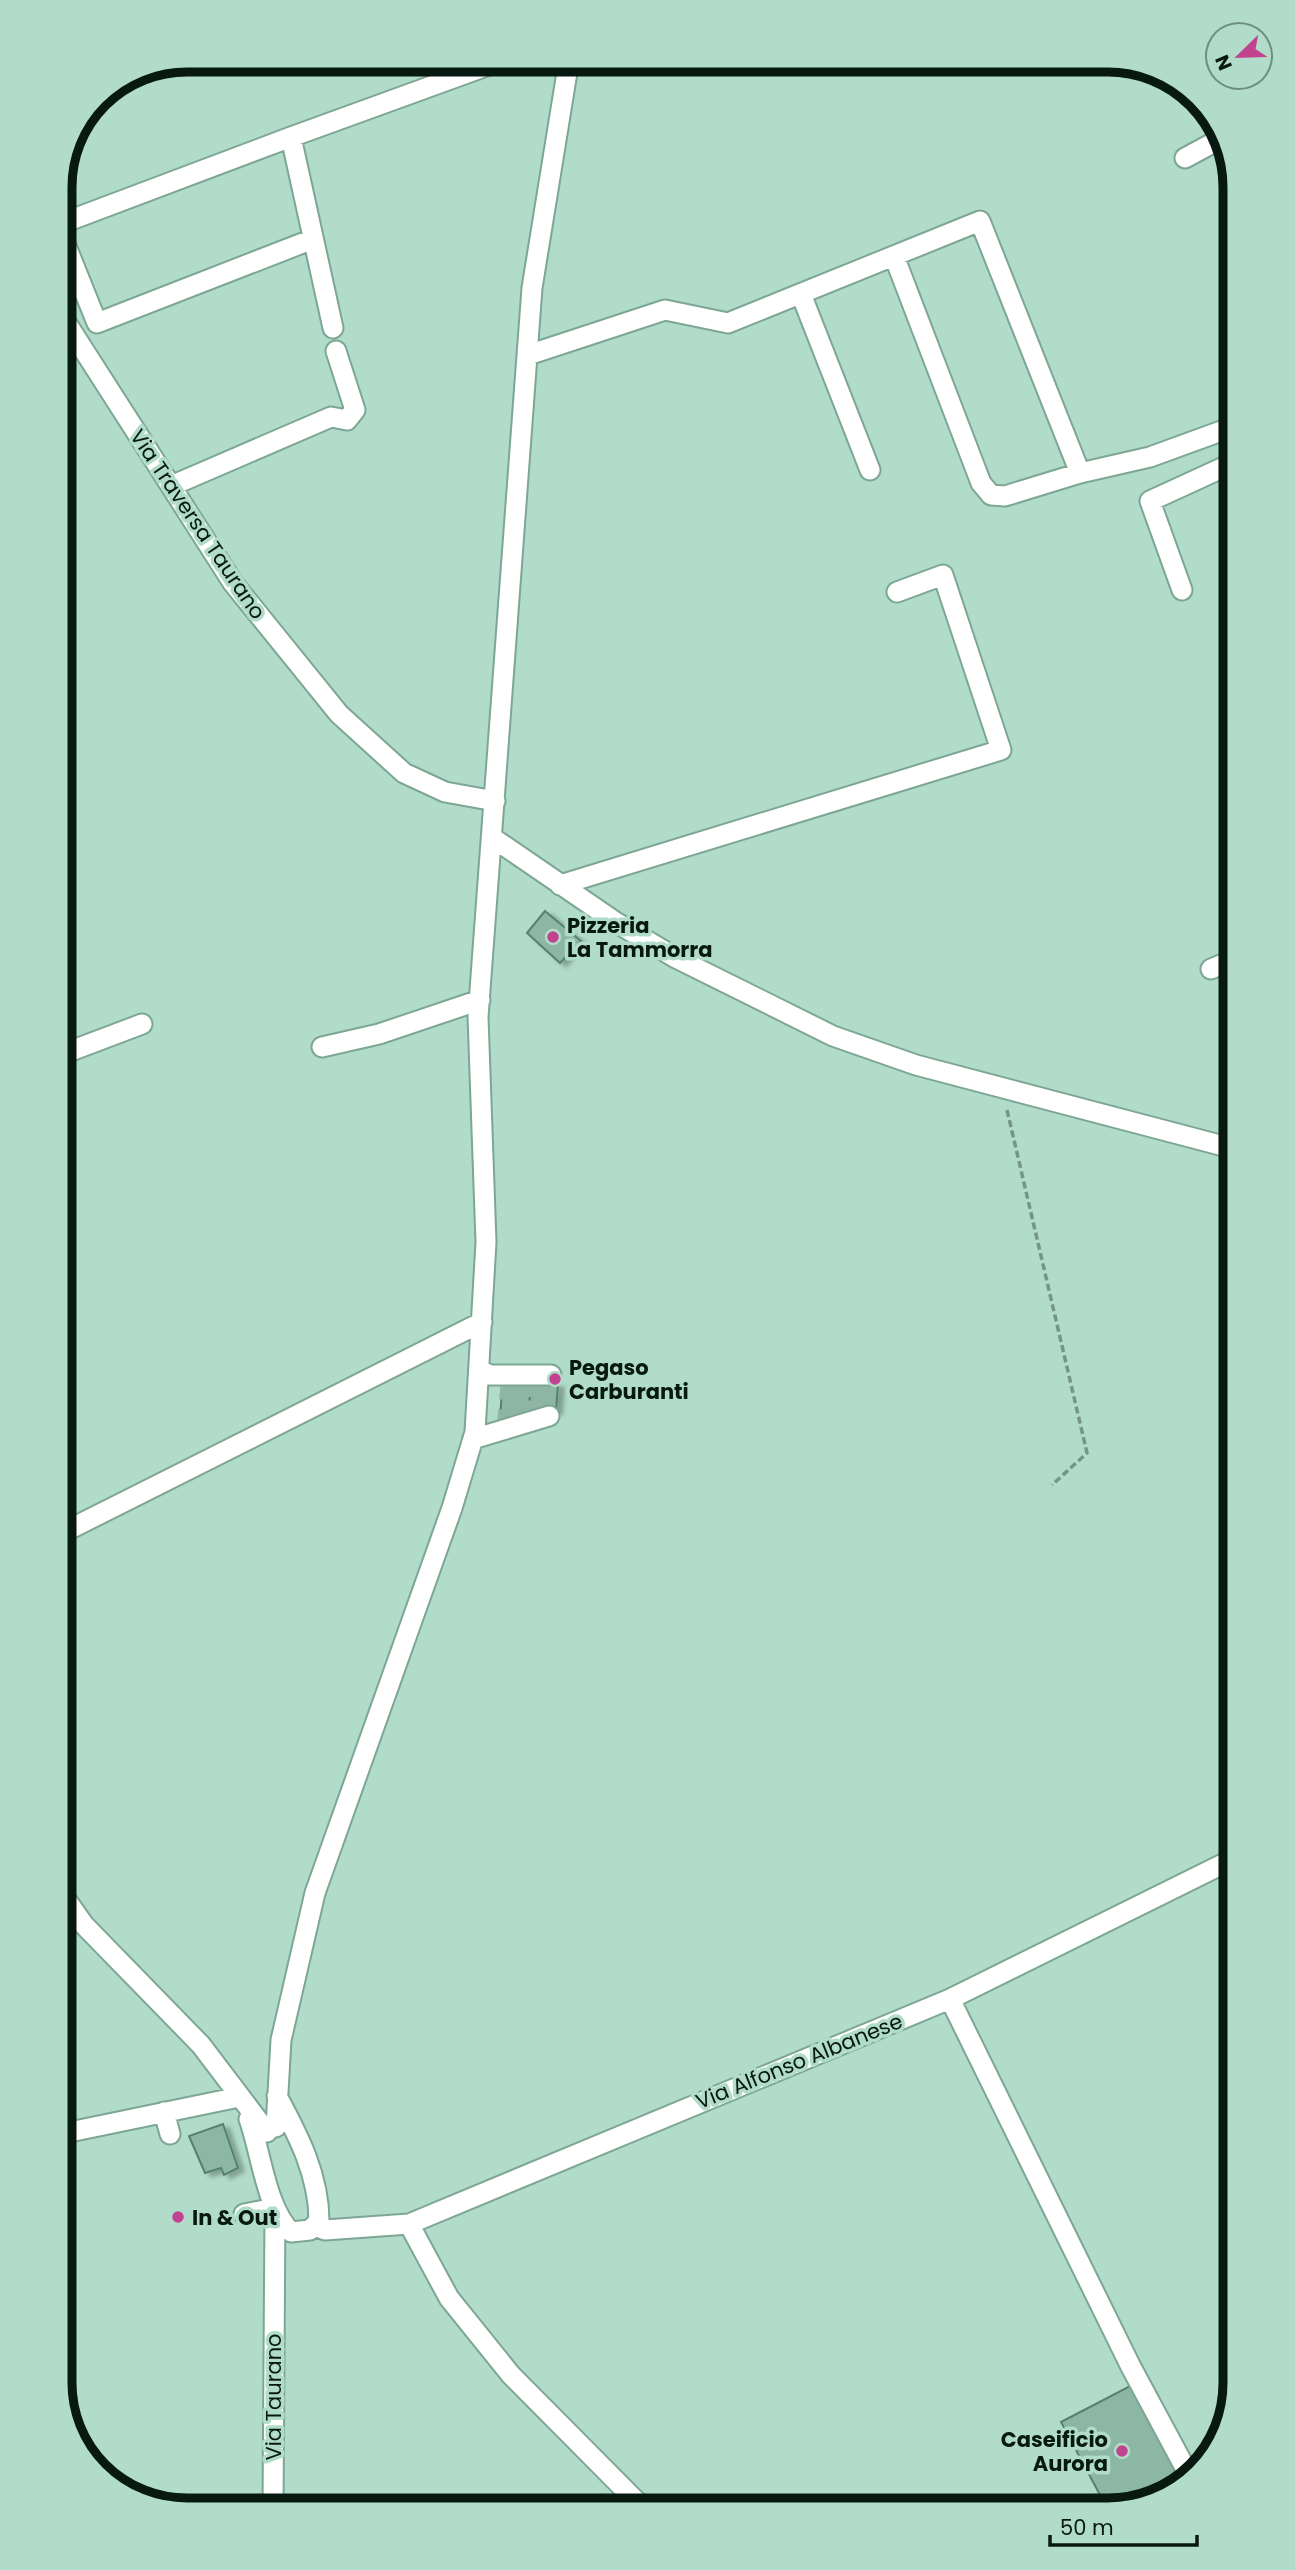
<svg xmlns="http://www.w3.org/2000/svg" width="1295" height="2570" viewBox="0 0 1295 2570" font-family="Poppins,sans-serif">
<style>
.building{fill:#8cb7a4;stroke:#57806f;stroke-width:2;filter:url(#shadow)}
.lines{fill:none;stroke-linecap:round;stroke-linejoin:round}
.minor-tunnel{stroke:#8fb5a4;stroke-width:19;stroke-dasharray:19 10;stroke-linecap:butt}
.minor-casing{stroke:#7da694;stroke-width:23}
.path{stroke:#749587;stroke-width:3.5;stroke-dasharray:7 3.5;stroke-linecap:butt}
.minor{stroke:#fff;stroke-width:19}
.poi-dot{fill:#c14390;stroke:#b1dcc9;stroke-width:2.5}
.labels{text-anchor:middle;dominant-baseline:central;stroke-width:7;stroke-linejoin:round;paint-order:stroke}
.street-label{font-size:21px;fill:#081912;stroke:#b1dcc9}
.poi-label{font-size:21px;font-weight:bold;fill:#081912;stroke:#b1dcc9;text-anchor:start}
.rim{fill:none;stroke:#081912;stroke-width:9}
</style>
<defs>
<filter id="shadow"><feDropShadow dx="6" dy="3.5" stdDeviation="2" flood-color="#0004"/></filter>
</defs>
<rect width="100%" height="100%" fill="#b1dcc9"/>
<path class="building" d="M1235,651V674L1227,655Z
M1235,838V869L1224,843Z
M545,911L581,941L560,963L527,933Z
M531,1383L558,1384L556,1411L529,1409Z
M502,1391L530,1394L528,1420L500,1417Z
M223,2124L238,2168L224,2175L221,2168L205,2173L189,2136Z
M1132,2385L1182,2480L1156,2501L1108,2510L1061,2422Z"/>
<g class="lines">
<path class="minor-tunnel" d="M535,1420L539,1375
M519,1425L525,1375
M506,1429L511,1375"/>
<defs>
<path id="minor" d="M1185,158L1224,137
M60,224L291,137
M60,231L97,323L313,239
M894,256L981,483L991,495L1005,496L1080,473L1150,457L1235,426
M801,294L870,470
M60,313L233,583L339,714L404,773L445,792L495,801
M333,328L291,137L503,60
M528,355L665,310L728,323L980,221L1080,473
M171,486L331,417L347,420L355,410L336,351
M1182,590L1150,501L1235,462
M493,838L617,923L676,958L833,1036L916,1065L1235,1149
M560,885L1001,750L943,575L897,592
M1211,969L1235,959
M322,1047L379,1034L480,1000
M60,1055L142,1024
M1232,1105L1235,1102
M479,1370L490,1375H551
M473,1439L549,1416
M60,1534L482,1322
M60,1891L84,1925L201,2045L267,2132
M950,1999L1131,2367L1189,2475
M164,2112L170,2134
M249,2119C261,2152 266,2208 291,2232L310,2230L319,2221C319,2175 298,2135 277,2096
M276,2127L281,2040L315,1893L452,1508L475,1432L486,1242L478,1017L532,288L569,60
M60,2134L239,2097
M244,2214L275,2208
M409,2224L449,2298L511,2375L645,2510
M315,2226L325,2230L409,2224L950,1999L1235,1858
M273,2510L275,2210"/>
</defs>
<use href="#minor" class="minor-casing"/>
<path class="path" d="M1007,1110L1087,1453L1052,1485"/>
<use href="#minor" class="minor"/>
</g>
<g class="poi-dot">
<circle cx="553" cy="937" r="7"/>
<circle cx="555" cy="1379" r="7"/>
<circle cx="178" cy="2217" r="7"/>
<circle cx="1122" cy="2451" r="7"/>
</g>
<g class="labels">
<g class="street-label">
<text transform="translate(198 524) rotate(56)">Via Traversa Taurano</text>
<text transform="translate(799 2061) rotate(-22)">Via Alfonso Albanese</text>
<text transform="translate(273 2397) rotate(-90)">Via Taurano</text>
</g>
<g class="poi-label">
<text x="567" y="925">Pizzeria<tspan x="567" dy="24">La Tammorra</tspan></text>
<text x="569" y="1367">Pegaso<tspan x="569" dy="24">Carburanti</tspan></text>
<text x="192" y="2217">In &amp; Out</text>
<text x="1108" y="2439" text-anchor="end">Caseificio<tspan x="1108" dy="24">Aurora</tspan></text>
</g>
</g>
<path d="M0 0H1295V2570H0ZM187 72H1108A115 115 0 0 1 1223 187V2383A115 115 0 0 1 1108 2498H187A115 115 0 0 1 72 2383V187A115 115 0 0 1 187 72Z" fill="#b1dcc9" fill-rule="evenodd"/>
<path class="rim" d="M187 72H1108A115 115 0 0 1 1223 187V2383A115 115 0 0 1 1108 2498H187A115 115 0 0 1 72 2383V187A115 115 0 0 1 187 72Z"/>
<g transform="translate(1239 56) rotate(247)"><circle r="33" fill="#b1dcc9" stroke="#6d8e80" stroke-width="2"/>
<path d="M0-5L12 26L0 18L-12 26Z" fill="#c14390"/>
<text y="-10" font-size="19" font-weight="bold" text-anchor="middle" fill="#081912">N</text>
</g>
<path d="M1050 2535v10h147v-10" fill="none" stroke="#081912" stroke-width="3.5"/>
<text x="1060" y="2535" font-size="21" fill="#081912" stroke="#b1dcc9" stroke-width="5" paint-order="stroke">50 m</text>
</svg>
